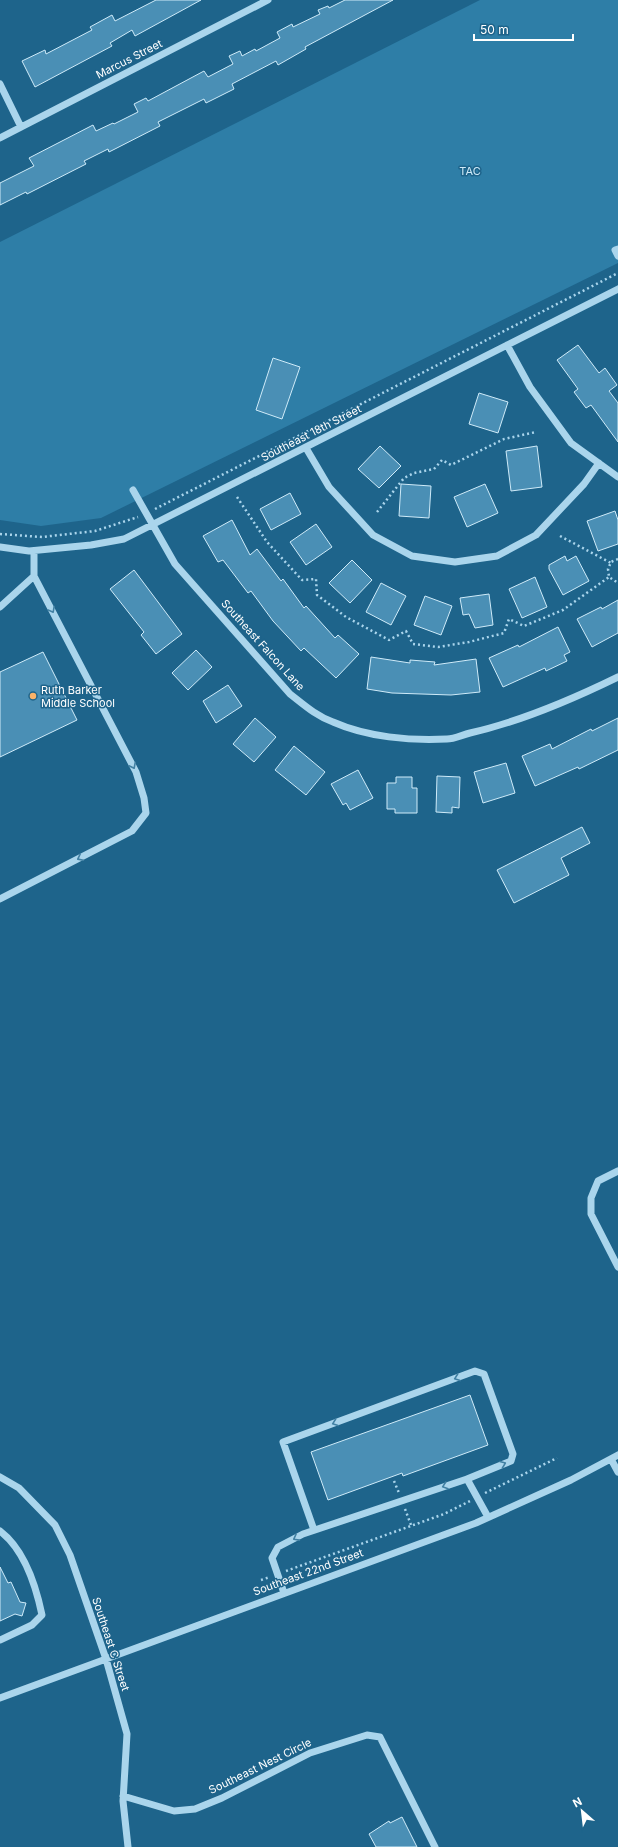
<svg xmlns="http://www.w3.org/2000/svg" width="618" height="1847" viewBox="0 0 618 1847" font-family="Inter,sans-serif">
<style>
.green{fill:#2e7ea7}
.building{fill:#4a8fb5;stroke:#cfebf9}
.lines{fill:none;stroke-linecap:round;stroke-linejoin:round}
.path{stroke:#aad5ec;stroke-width:2.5;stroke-dasharray:2 3;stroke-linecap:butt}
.minor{stroke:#aad5ec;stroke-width:7}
.oneway{stroke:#4180a3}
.poi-dot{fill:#fbb369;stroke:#1e648b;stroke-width:1.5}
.labels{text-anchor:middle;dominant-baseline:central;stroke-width:3;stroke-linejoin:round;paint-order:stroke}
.street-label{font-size:11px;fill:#fff;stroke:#1e648b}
.park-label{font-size:11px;fill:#cfebf9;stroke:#1e648b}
.poi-label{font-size:11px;fill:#fff;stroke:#1e648b;text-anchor:start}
</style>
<rect width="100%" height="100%" fill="#1e648b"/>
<path class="green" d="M480,0H618V263L101,518L41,526L0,520V242Z"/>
<path class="building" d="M156,0H201L135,36L132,30L110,43L112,46L35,87L22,61L45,50L46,54L92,30L90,27L112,15L115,21Z
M345,0H393L305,47L306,49L278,65L276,61L232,84L234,89L206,103L204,99L158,122L160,126L109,152L108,149L84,161L86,164L27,194L26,192L0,205V183L34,166L29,158L93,125L96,131L113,123L114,124L138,112L134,104L146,98L148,101L204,71L208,77L233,64L229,56L240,51L242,56L255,49L256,51L280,38L277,32L292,24L293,27L320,14L318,10L328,6L329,8Z
M578,345L599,373L605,368L617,385L609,391L618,403V442L591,405L586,408L574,392L578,389L557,360Z
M273,358L300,367L282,419L256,410Z
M479,393L508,402L498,433L469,424Z
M380,446L401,466L379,488L358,469Z
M537,446L542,487L511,491L506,451Z
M401,484L431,486L429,518L399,516Z
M485,484L498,513L467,527L454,497Z
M290,493L301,514L271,530L260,509Z
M615,511L618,520V544L598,551L587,521Z
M232,520L250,555L257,549L281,581L283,579L304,608L306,606L335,638L338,635L359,654L336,678L304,648L301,651L273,621L251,591L248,593L223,560L218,562L203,536Z
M316,524L332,547L306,565L290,542Z
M565,556L567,561L576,556L589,581L563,595L549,569V565Z
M352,560L372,580L350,603L329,583Z
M134,570L182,634L156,654L141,635L144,632L110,589Z
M535,577L547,607L522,618L509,589Z
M381,583L406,596L391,625L366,612Z
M489,594L493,625L475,628L469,614L463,615L460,598Z
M425,596L452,606L441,635L414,625Z
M618,600V633L592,647L577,619L601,607L602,609Z
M558,627L570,652L564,655L567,661L546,671L545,668L503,687L489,658L518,645L519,647Z
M196,650L212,667L188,690L172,673Z
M43,652L77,720L0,757V672Z
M371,657L410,663V660L435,662L434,665L476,659L480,692L451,695L392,693L367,689Z
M228,685L242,706L216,723L203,701Z
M255,718L276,737L254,762L233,744Z
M618,718V750L579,769L578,767L535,786L522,756L550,744L552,749L591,729L592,731Z
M294,746L325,772L306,795L275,770Z
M506,763L515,793L483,803L474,772Z
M358,770L373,798L350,810L346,803L343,805L331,784Z
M437,776L460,777L459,808L452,807V813L436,812Z
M396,777H412V788H417V813H395V809H387V783H396Z
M582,827L590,843L561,858L569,875L514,903L497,870Z
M470,1395L488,1445L403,1476L402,1473L328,1500L311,1452Z
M0,1567L8,1583L11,1582L20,1602L26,1603L22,1616L15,1614L0,1621Z
M402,1817L417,1847H376L369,1834L389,1821L390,1823Z"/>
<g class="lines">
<path class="path" d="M237,497L267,542L302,580L316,579L317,595L346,617L389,640L406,631L413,644L438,647L469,642L504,633L509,619L524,626L563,610L609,577
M155,509L618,273
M377,512L404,478L414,473L434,469L442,460L451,465L504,439L536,432
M0,534L42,537L95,531L138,517
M560,536L611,563
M618,559L611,562L608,569L609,577L618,583
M394,1481L399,1493
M485,1493L557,1458
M405,1509L411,1525
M286,1571L444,1514L470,1501
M261,1580L270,1577"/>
<path class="minor" d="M0,84L21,127
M0,138L268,0
M618,249L615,250L618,256
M507,345L530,387L571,443L618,477
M306,448L329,487L373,535L412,556L455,562L497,556L536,535L584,484L599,463
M133,490L175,564L290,694C303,704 316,716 333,722C367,737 410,741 447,739C454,739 462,735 470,733C519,722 573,699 618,677
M0,547L29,551L91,545L124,539L618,289
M0,607L34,576V551
M0,899L132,831L146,813L144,798L136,772L34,576
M618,1171L598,1181L591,1198V1214L618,1267
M611,1459L618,1472
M0,1477L19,1488L55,1525L70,1555L106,1659L127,1734L123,1801L128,1847
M314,1530L283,1442L475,1371L484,1374L513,1454L511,1461L467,1479
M0,1531C25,1550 36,1586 42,1615L32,1625L0,1640
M284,1593L272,1558L278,1547L303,1534L467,1479L488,1517
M0,1698L476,1523L571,1480L618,1455
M123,1796L174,1811L195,1809L222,1798L310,1753L367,1735L380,1737L435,1847"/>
</g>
<defs><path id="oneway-chevron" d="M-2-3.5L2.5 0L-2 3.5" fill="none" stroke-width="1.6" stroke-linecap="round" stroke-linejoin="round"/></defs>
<g class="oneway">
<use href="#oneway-chevron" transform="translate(52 610) rotate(62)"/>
<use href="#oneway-chevron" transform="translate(133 766) rotate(63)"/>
<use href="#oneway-chevron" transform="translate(80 858) rotate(153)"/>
<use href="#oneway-chevron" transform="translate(457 1378) rotate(160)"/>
<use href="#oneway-chevron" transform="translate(335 1423) rotate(160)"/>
<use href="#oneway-chevron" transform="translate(503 1464) rotate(-21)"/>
<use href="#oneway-chevron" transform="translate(445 1486) rotate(161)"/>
<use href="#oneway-chevron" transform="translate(296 1538) rotate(152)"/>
</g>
<circle class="poi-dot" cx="33" cy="696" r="4"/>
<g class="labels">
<g class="street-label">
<text transform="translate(129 59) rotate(-27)">Marcus Street</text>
<text transform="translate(311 433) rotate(-27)">Southeast 18th Street</text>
<text transform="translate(263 645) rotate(48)">Southeast Falcon Lane</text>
<text transform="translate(308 1572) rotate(-20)">Southeast 22nd Street</text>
<text transform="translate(111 1644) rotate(72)">Southeast C Street</text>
<text transform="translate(260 1766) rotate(-26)">Southeast Nest Circle</text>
</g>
<g class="park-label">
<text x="470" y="171">TAC</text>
</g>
<g class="poi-label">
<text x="41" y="690">Ruth Barker<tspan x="41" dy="13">Middle School</tspan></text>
</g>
</g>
<g transform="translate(582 1811) rotate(332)" stroke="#1e648b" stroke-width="3" paint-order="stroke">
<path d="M0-3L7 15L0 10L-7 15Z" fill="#ffffff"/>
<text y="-6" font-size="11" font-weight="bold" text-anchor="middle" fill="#ffffff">N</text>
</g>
<path d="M474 34v6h99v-6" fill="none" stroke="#ffffff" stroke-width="2"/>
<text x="480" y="34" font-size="12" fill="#ffffff" stroke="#1e648b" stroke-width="3" paint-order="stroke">50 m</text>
</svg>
